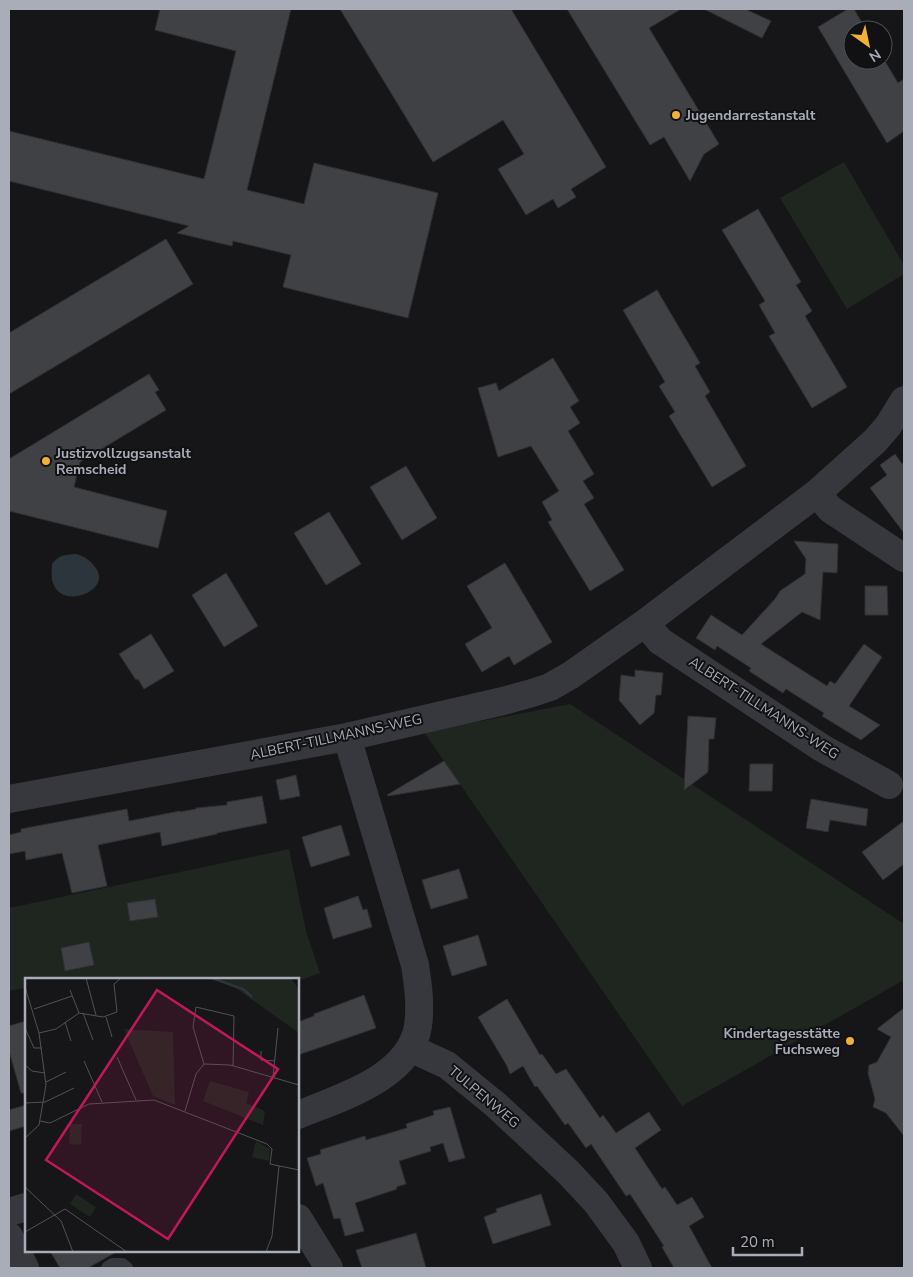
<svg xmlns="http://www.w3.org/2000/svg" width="913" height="1277" viewBox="0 0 913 1277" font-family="'Nunito Sans',sans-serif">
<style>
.green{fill:#1e261f}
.water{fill:#2c353c}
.building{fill:#404145;stroke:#303034}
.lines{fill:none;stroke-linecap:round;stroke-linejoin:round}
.lane{stroke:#37383d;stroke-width:14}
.street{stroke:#37383d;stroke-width:28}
.poi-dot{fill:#f2b134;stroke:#111113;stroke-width:2}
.labels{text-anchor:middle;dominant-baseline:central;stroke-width:4;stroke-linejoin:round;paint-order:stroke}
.poi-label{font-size:14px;font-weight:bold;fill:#a8adb8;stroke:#111113;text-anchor:start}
.street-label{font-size:14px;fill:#a8adb8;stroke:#111113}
.inset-river{fill:none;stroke:#2c353c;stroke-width:2.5}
.inset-road{fill:none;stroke:#505258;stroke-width:1}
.view{fill:#c2185b;fill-opacity:0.15;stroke:#c2185b;stroke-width:2.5}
.inset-edge{fill:none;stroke:#a8adb8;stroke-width:2.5}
</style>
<rect width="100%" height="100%" fill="#161618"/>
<path class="green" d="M844,162L904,265V274L847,309L780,198Z
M570,704L904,924V980L682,1106L424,732Z
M289,849L306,931L320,973L298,981V980H26V988L9,991V908Z"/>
<path class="water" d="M76,554C85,557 89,559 95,567C114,590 62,611 53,583C51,578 52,570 52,564C59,555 64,555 76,554Z"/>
<path class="building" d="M160,9H291L247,190L304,204L314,163L438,193L408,318L283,287L291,255L233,241L232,246L177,233L189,226L9,181V131L204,179L236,51L155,30Z
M340,9H511L606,167L571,189L576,197L558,208L553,199L526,215L498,169L524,154L503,120L433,162Z
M567,9H681L649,28L719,144L704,154L690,181L664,137L650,145Z
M704,9H745L771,21L762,38Z
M848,9H854L866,30H853V60H883V58L898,83L904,79V131L887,143L818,27Z
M758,209L801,282L796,285L812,311L805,316L847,387L812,408L769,336L775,333L759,305L765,301L722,230Z
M166,239L193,284L9,394V333Z
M657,290L700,363L695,366L710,392L705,396L746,466L712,487L669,416L675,412L659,386L665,382L623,310Z
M553,358L579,401L570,407L580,423L568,431L594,474L583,481L594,498L584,504L624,570L590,591L548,522L552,520L542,502L559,491L531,446L498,457L478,388L496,383L499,391Z
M149,374L159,390L155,392L166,410L80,462L74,487L167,511L158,548L9,511V459Z
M895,454L902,464L904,462V533L870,488L887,475L880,465Z
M406,466L437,518L402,540L370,487Z
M329,512L361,564L326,585L294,533Z
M794,541L838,544L837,573L823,572L820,620L802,612L761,644L827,686L830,681L835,684L864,644L882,657L849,706L880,725L861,740L822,716L824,713L786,689L783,693L749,671L751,668L717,646L715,650L696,638L711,615L742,635L775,599L780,591L805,574L806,559Z
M505,563L552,642L514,665L509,656L482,672L465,644L492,628L467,586Z
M226,573L258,626L224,647L192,595Z
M865,586H887L888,615H865Z
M151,634L174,671L144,689L138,679L136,680L119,654Z
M635,670L663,673L661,695H656L654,713L640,725L619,700L621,675L635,677Z
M688,716L716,718L714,739H709L708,772L684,790Z
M444,761L460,784L388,796L387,795Z
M750,764H773L772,791H749Z
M296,775L300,796L280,800L276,780Z
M262,796L267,823L217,833V834L162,846L160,832L98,845L107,886L72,893L62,853L26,860L25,851L9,854V835L21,832V829L127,809L129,821L180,811V812L196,809V808L227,805V802Z
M811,799L868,809L866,826L830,820L828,832L806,828Z
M904,821V864L883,880L862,852Z
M341,825L350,855L311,867L302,837Z
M459,869L468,898L431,909L422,880Z
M358,896L363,910L367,909L372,927L333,939L324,908Z
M155,899L158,917L130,921L127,903Z
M478,935L487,965L452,976L443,946Z
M89,942L94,965L65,971L61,948Z
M364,995L376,1028L298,1055V1022L314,1016V1014Z
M507,999L540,1055L542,1054L556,1074L566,1069L600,1118L603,1115L616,1133L649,1112L661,1130L635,1148L662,1189L665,1187L677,1205L692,1197L704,1217L689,1226L712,1268H674L662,1247L664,1246L630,1194L626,1196L591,1144L586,1148L568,1123L565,1125L537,1086L535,1087L523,1066L510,1074L507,1066L478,1017Z
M904,1008V1136L886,1113L873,1107L875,1099L868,1073L869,1065L877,1062L891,1037L877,1029Z
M26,1021V1093H21L9,1051V1026Z
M26,1105V1126L9,1131V1110Z
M450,1107L465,1158L449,1162L443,1143L430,1147L431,1151L399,1161L406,1184L396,1187L397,1189L355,1203L364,1231L345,1236L340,1218L334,1219L323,1183L316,1186L307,1158L321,1154L320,1150L365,1136L366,1140L407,1128L406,1124L434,1115L433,1111Z
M541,1194L551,1225L493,1244L484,1217L497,1212L496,1209Z
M416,1233L426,1268H362L356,1250Z
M50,1251H118L88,1268H60Z"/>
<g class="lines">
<path class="lane" d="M108,1268L113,1265H122L126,1268"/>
<path class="street" d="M817,493L830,509L904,558
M645,623L660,641L822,748L889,785
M9,799L347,737L503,701L532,693L550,687L571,675L645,623L817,493L875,441L888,426L904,400
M410,1048L447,1065L496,1105L568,1172L596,1202L626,1243L638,1268
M298,1115C339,1098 410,1078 418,1026C421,1005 418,985 415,965L347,737
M9,1212L26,1207
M298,1218L329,1268
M9,1236L25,1268"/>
</g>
<g class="poi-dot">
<circle cx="676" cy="115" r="5"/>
<circle cx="46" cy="461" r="5"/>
<circle cx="850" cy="1041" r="5"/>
</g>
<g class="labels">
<g class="poi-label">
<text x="686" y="115">Jugendarrestanstalt</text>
<text x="56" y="453">Justizvollzugsanstalt<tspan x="56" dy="16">Remscheid</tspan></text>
<text x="840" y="1033" text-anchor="end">Kindertagesstätte<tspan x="840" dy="16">Fuchsweg</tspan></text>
</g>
<g class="street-label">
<text transform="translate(764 708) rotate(33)">ALBERT-TILLMANNS-WEG</text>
<text transform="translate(336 737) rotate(-12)">ALBERT-TILLMANNS-WEG</text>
<text transform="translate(484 1097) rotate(40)">TULPENWEG</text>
</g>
</g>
<g transform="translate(25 978)">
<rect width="274" height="274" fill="#161618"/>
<path d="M185,0H266L274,12V55L212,11ZM99,51L148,54L150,127L128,118ZM185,103L224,114L221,125L240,133L238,147L178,123ZM45,146H57L56,167L44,166ZM231,163L245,171L244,183L227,179ZM51,216L71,229L65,239L45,226Z" fill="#1e261f"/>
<path class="inset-river" d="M187,0L218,11L227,19"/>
<path class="inset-road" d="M61,0L71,37M0,9L14,55L21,107L14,147L0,160M45,12L54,35M9,31L47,18M58,35L68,62M81,39L87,59M40,44L46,63M0,50L9,70H17M14,55L31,51L54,35L78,39L92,34L89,6L96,0M236,73V82L250,83M92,79L111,122M59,83L77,124M179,86L168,49L171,29L209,38L208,88M179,86L205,87L274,107M0,87L7,93L20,95M248,99L253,50M21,104L41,94M20,124L49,110M0,125L20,124M160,133L171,96L179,86M15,143L25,145L64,126L129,122L242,166L247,171L245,186L274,192M0,209L36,243L48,274M0,254L40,231L102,274M241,274L247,258L254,188"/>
<path class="view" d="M132,12L253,91L143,261L21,182Z"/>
<rect width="274" height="274" class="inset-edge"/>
</g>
<rect width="913" height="1277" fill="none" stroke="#a8adb8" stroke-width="20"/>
<g transform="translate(868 45) rotate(147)"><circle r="24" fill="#111113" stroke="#4d4f55"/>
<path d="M0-4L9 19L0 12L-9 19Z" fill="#f2b134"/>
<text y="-8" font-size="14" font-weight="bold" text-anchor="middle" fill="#a8adb8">N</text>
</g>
<path d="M733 1247v8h69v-8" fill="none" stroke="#a8adb8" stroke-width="2.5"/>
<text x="740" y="1247" font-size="15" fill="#a8adb8" stroke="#111113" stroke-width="4" paint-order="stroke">20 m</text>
</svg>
